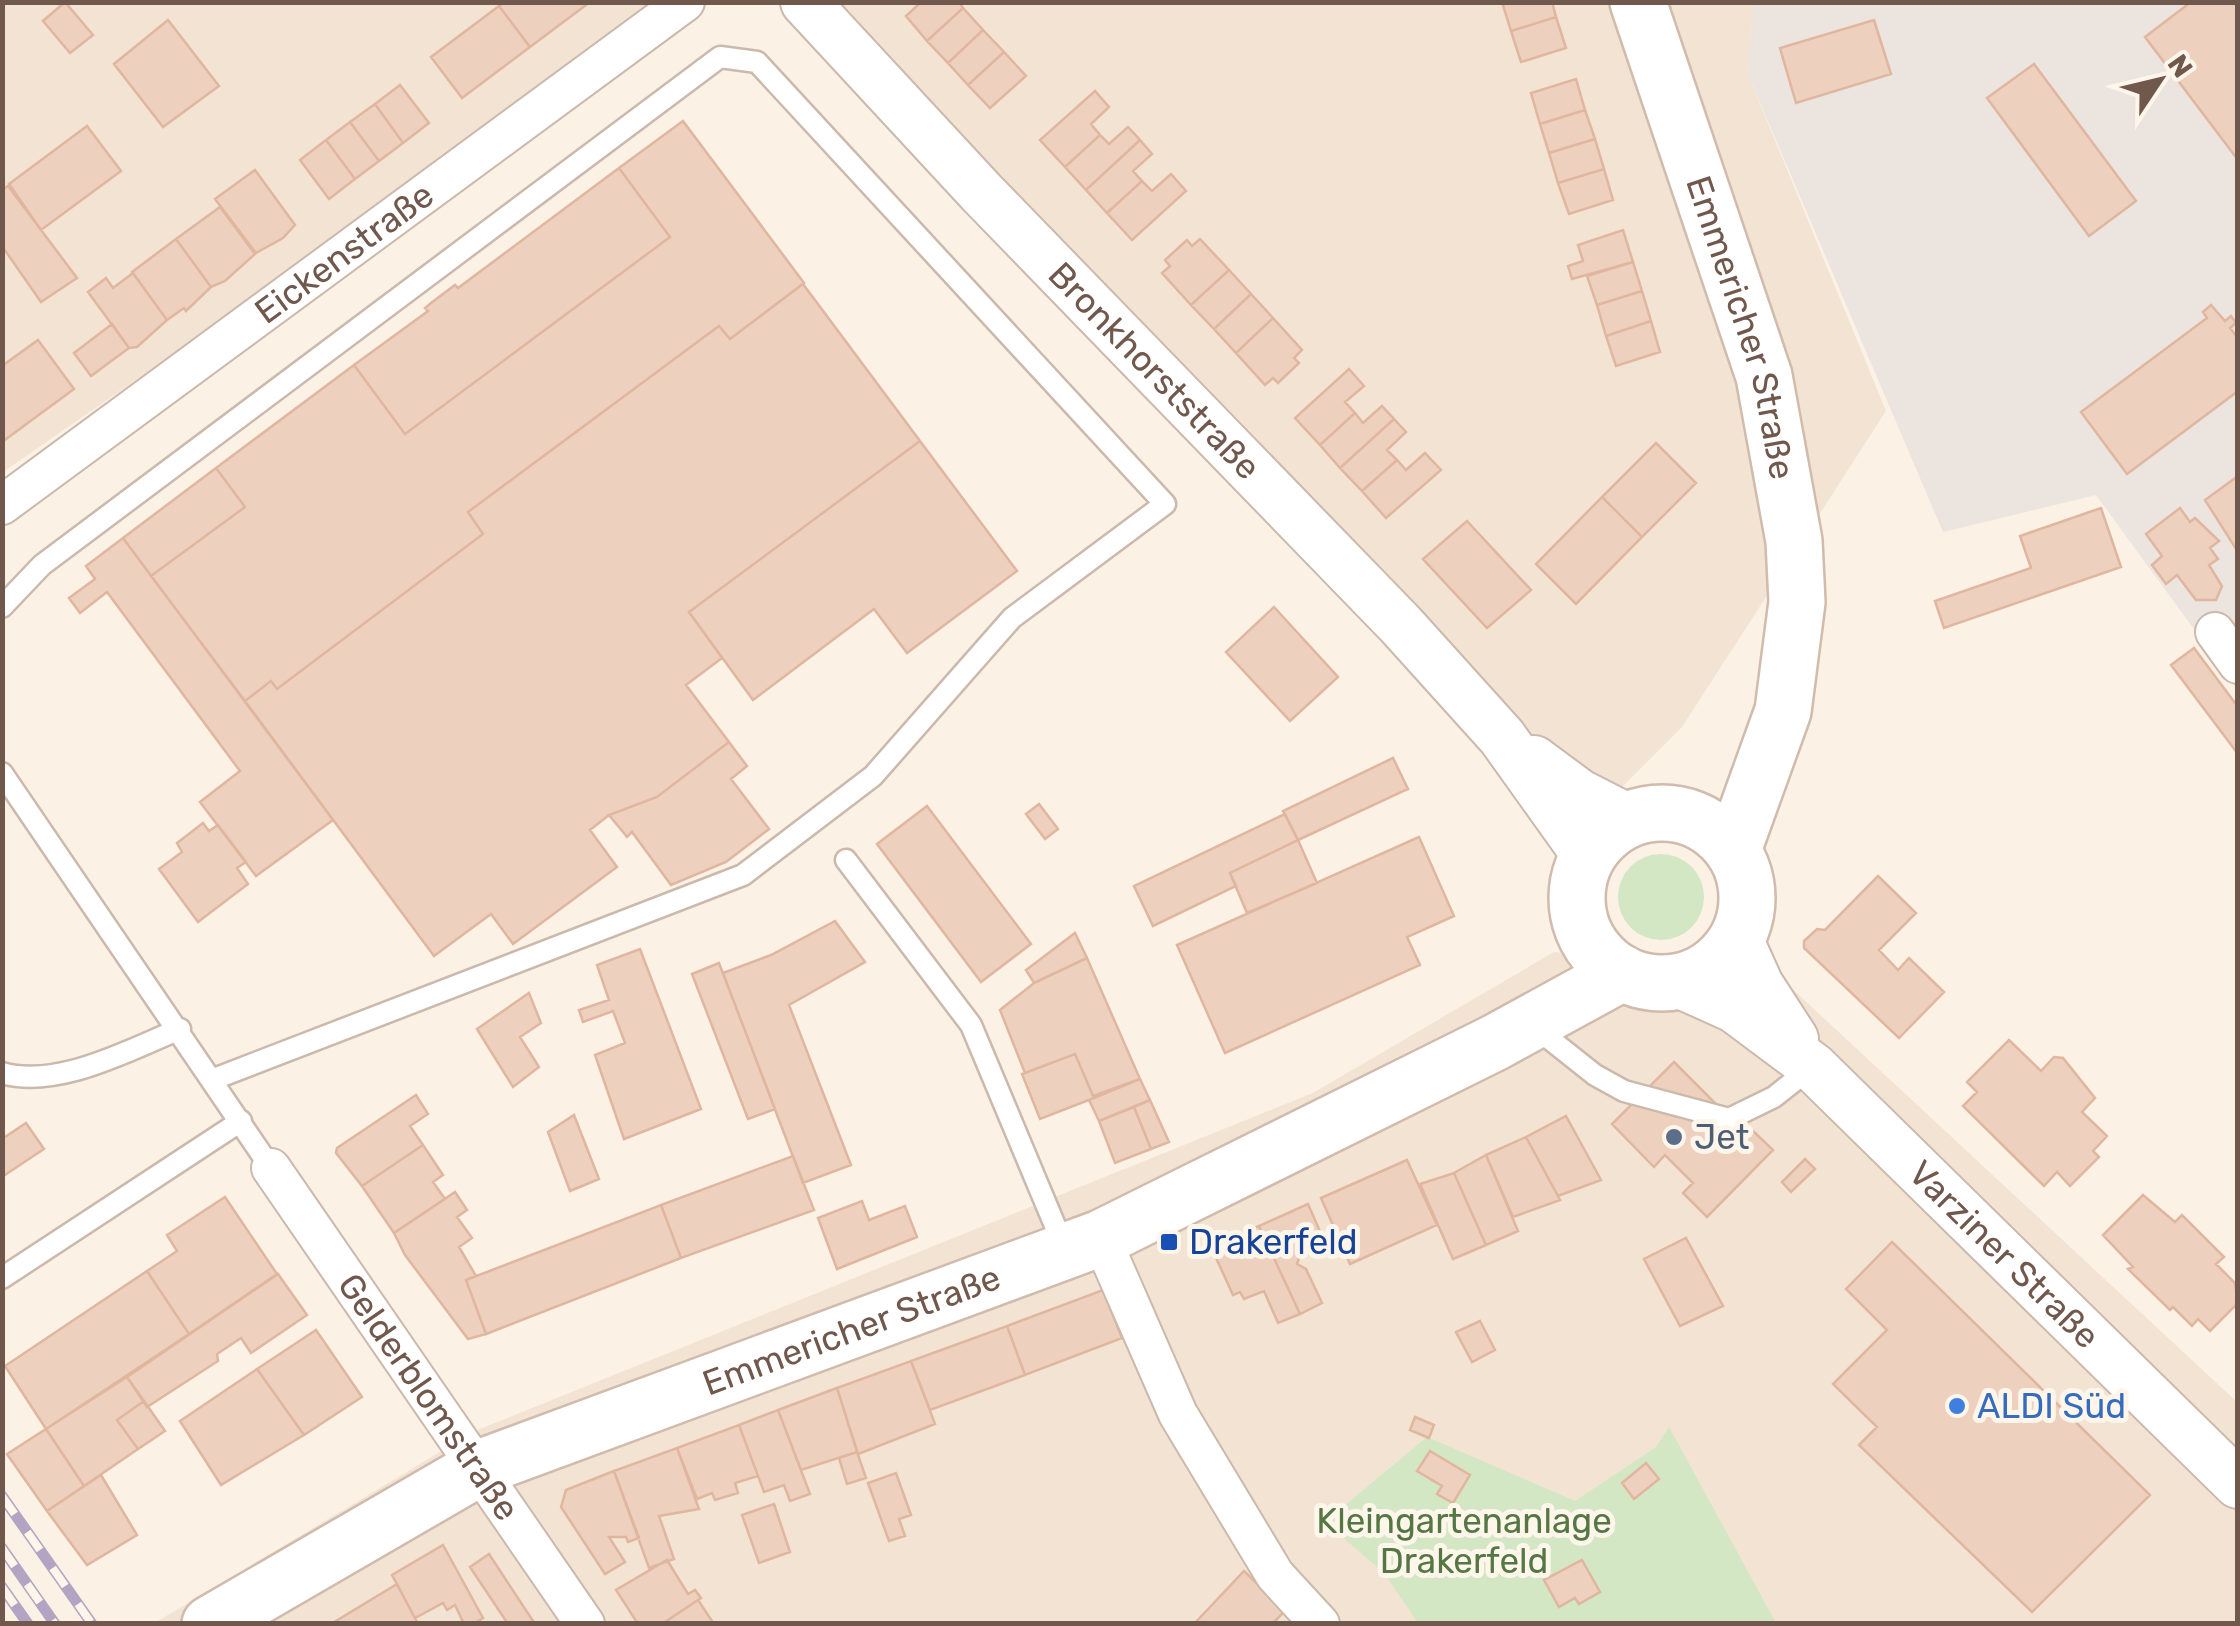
<svg xmlns="http://www.w3.org/2000/svg" width="2240" height="1626" viewBox="0 0 2240 1626" font-family="Rubik,sans-serif">
<style>
.residential{fill:#f2e3d3}
.industrial{fill:#ebe4df}
.green{fill:#d3e7c4}
.building{fill:#eed0be;stroke:#e0b69f;stroke-width:2.5}
.lines{fill:none;stroke-linecap:round;stroke-linejoin:round}
.service-casing{stroke:#cbb9ac;stroke-width:25}
.minor-casing{stroke:#cbb9ac;stroke-width:42}
.tertiary-casing{stroke:#cbb9ac;stroke-width:52}
.secondary-casing{stroke:#d0bbac;stroke-width:60}
.service{stroke:#fff;stroke-width:20}
.minor{stroke:#fff;stroke-width:38}
.tertiary{stroke:#fff;stroke-width:48}
.secondary{stroke:#fff;stroke-width:55}
.rail-casing{stroke:#b4a4c3;stroke-width:11}
.rail{stroke:#fef6ea;stroke-width:8;stroke-dasharray:22;stroke-linecap:butt}
.service-dot{fill:#5c6f8a;stroke:#fef6ea;stroke-width:4}
.transit-dot{fill:#1a4fb4;stroke:#fef6ea;stroke-width:4}
.shop-dot{fill:#3f7fe0;stroke:#fef6ea;stroke-width:4}
.labels{text-anchor:middle;dominant-baseline:central;stroke-width:10;stroke-linejoin:round;paint-order:stroke}
.street-label{font-size:35px;fill:#71584c;stroke:#fef6ea}
.service-label{font-size:35px;fill:#4e5e75;stroke:#fef6ea;text-anchor:start}
.transit-label{font-size:35px;fill:#164399;stroke:#fef6ea;text-anchor:start}
.shop-label{font-size:35px;fill:#366cbe;stroke:#fef6ea;text-anchor:start}
.park-label{font-size:35px;fill:#547744;stroke:#fef6ea}
</style>
<rect width="100%" height="100%" fill="#fbf1e4"/>
<path class="residential" d="M3,3H680L3,472Z
M806,3H1754L1747,72L1886,411L1682,727L1584,825Z
M1554,952L1787,984L2237,1402V1623L153,1624L475,1431L1313,1093Z"/>
<path class="industrial" d="M1754,3H2237V688L2096,495L1943,532L1747,72Z"/>
<path class="green" d="M1618 897a43 43 0 1 1 86 0a43 43 0 1 1-86 0Z
M1669,1427L1776,1623H1418L1384,1573L1325,1522L1427,1437L1575,1501L1656,1447Z"/>
<path class="building" d="M65,2L93,35L70,53L43,21Z
M504,2H590L530,47L499,6Z
M921,2H959L963,8L927,41L906,16Z
M1502,2H1552L1556,17L1511,31Z
M2191,2H2238V160L2145,37Z
M499,6L530,47L462,98L431,57Z
M963,8L983,30L948,63L927,41Z
M1556,17L1566,48L1521,62L1511,31Z
M168,20L219,86L163,127L114,64Z
M1874,20L1891,74L1796,103L1780,48Z
M983,30L1004,52L968,85L948,63Z
M1004,52L1026,76L990,108L968,85Z
M2034,64L2136,201L2089,236L1987,98Z
M1576,79L1585,110L1540,124L1531,93Z
M400,85L429,123L403,143L375,104Z
M1095,91L1109,107L1091,124L1100,135L1065,167L1040,140Z
M375,104L403,143L379,161L350,122Z
M1585,110L1595,139L1549,153L1540,124Z
M683,121L804,283L730,339L719,326L468,512L483,534L277,689L271,681L245,701L151,576L245,507L216,468L354,365L405,434L670,237L619,168Z
M350,122L379,161L355,179L326,140Z
M87,126L121,171L41,230L9,184Z
M1128,127L1140,140L1086,190L1065,167L1100,135L1109,144Z
M1595,139L1604,169L1558,183L1549,153Z
M326,140L355,179L329,199L300,160Z
M1140,140L1152,154L1133,171L1142,181L1107,213L1086,190Z
M619,168L670,237L405,434L354,365L428,311L425,308L431,303L455,285L458,288Z
M1604,169L1613,200L1569,214L1558,183Z
M255,170L295,225L283,238L256,253L215,199Z
M1171,174L1186,191L1132,240L1107,213L1142,181L1152,191Z
M8,186L77,278L41,302L2,246V190Z
M220,207L255,254L225,281L211,287L176,239Z
M1623,230L1633,262L1572,279L1568,266L1583,261L1578,245Z
M176,239L211,287L186,311L184,308L167,320L132,272Z
M1200,239L1229,270L1191,305L1162,273L1170,266L1165,260L1187,240L1192,246Z
M1633,262L1642,291L1597,305L1587,276Z
M1229,270L1251,294L1214,329L1191,305Z
M133,273L167,320L137,347L129,348L88,292L106,278L113,288Z
M803,284L920,441L689,612L722,658L686,685L729,742L657,797L609,815L590,830L617,867L513,944L491,914L434,956L245,701L271,681L277,689L483,534L468,512L719,326L730,339Z
M1642,291L1651,321L1606,336L1597,305Z
M1251,294L1273,318L1236,353L1214,329Z
M2211,305L2225,321L2231,316L2236,323L2230,328L2238,338V391L2127,474L2081,412L2207,318L2203,312Z
M1273,318L1302,350L1294,358L1299,363L1278,383L1273,378L1265,385L1236,353Z
M1651,321L1660,352L1616,366L1606,336Z
M112,324L129,348L91,376L74,353Z
M38,340L74,389L2,442V366Z
M1349,369L1364,386L1345,402L1355,413L1320,445L1295,418Z
M1382,406L1394,419L1340,468L1320,445L1355,413L1363,423Z
M1394,419L1406,432L1387,450L1397,460L1362,491L1340,468Z
M920,441L1017,571L907,653L874,609L753,700L689,612Z
M1656,443L1696,483L1642,537L1602,497Z
M1425,453L1441,470L1386,518L1362,491L1397,460L1406,470Z
M216,468L245,507L151,576L123,538Z
M2238,476V552L2205,500Z
M1602,497L1642,537L1576,604L1536,564Z
M2101,508L2121,567L1944,628L1935,601L2031,568L2020,536Z
M2180,508L2190,522L2195,518L2219,541L2210,548L2218,559L2209,565L2222,586L2216,600H2196L2177,575L2166,584L2152,565L2162,556L2146,534Z
M1467,521L1531,590L1487,628L1423,559Z
M123,538L333,820L256,876L200,802L240,771L107,592L80,613L69,598L95,579L86,566Z
M1274,607L1338,677L1290,721L1226,652Z
M2194,648L2238,707V754L2171,665Z
M729,742L747,766L731,779L769,829L726,862L671,885L632,832L627,837L609,815L657,797Z
M1393,758L1408,789L1298,840L1283,811Z
M1039,804L1058,829L1045,839L1026,814Z
M927,806L1031,944L981,982L877,844Z
M1285,814L1298,840L1230,873L1236,886L1153,926L1134,886Z
M203,823L209,831L218,825L246,862L237,868L248,884L198,922L159,869L182,852L177,843Z
M1419,837L1454,916L1407,937L1420,965L1225,1053L1177,945Z
M1298,840L1317,883L1247,913L1230,873Z
M1878,876L1916,913L1879,950L1898,970L1909,958L1944,992L1899,1038L1804,948V941L1817,929L1825,930Z
M835,921L865,962L789,1005L851,1165L803,1183L723,973L771,955Z
M1075,933L1087,958L1034,983L1026,970Z
M640,949L701,1109L624,1139L595,1055L625,1043L613,1011L583,1022L579,1010L609,1000L597,965Z
M1087,958L1140,1079L1093,1096L1075,1054L1025,1073L1000,1010L1034,983Z
M719,963L775,1109L748,1119L692,974Z
M529,993L541,1023L520,1037L539,1067L513,1087L477,1029Z
M2009,1040L2041,1071L2054,1057L2063,1058L2095,1098L2082,1112L2107,1136L2093,1151L2099,1157L2070,1186L2057,1172L2044,1186L1963,1106L1977,1092L1967,1082Z
M1075,1054L1094,1098L1040,1119L1022,1074Z
M1674,1062L1717,1105L1704,1118L1732,1146L1750,1128L1773,1150L1707,1217L1683,1193L1693,1183L1665,1155L1654,1167L1612,1124Z
M1140,1079L1150,1100L1099,1121L1089,1100Z
M416,1095L428,1114L410,1126L423,1145L362,1186L336,1153L337,1148Z
M1150,1100L1169,1142L1151,1149L1134,1107Z
M1134,1107L1151,1149L1115,1163L1099,1121Z
M574,1115L599,1179L570,1191L548,1132Z
M1566,1116L1601,1180L1558,1196L1526,1137Z
M26,1123L44,1149L2,1177V1139Z
M1526,1137L1560,1200L1513,1217L1486,1155Z
M423,1145L443,1175L433,1182L445,1199L394,1233L362,1186Z
M1486,1155L1518,1231L1486,1245L1454,1173Z
M793,1156L814,1210L681,1258L661,1205Z
M1805,1159L1815,1169L1791,1192L1782,1182Z
M1407,1160L1437,1225L1350,1264L1321,1198Z
M1454,1173L1486,1245L1453,1259L1420,1184Z
M455,1192L467,1210L457,1217L472,1238L459,1247L476,1276L466,1280L486,1334L468,1339L405,1255L394,1233Z
M2143,1195L2175,1222L2182,1215L2224,1257L2216,1264L2235,1283L2238,1303L2210,1331L2198,1319L2192,1326L2173,1307L2170,1310L2128,1269L2133,1267L2103,1235Z
M225,1197L277,1274L189,1334L147,1271L177,1251L167,1235Z
M862,1201L869,1220L905,1206L917,1237L837,1269L818,1218Z
M1308,1204L1329,1252L1321,1255L1318,1248L1300,1255L1297,1264L1306,1269L1322,1303L1300,1314L1259,1226Z
M661,1205L681,1258L486,1334L466,1280Z
M1259,1226L1300,1314L1278,1323L1264,1291L1244,1299L1240,1292L1233,1295L1211,1247Z
M1686,1238L1723,1306L1680,1326L1644,1259Z
M1892,1242L2150,1495L2032,1612L1859,1445L1877,1427L1833,1384L1887,1330L1846,1289Z
M147,1271L189,1334L46,1429L5,1366Z
M278,1274L307,1315L251,1353L241,1338L217,1354L218,1361L147,1407L127,1377Z
M1103,1290L1122,1338L1025,1375L1007,1326Z
M1480,1321L1495,1350L1472,1362L1456,1332Z
M1007,1326L1025,1375L930,1410L911,1361Z
M316,1330L362,1397L304,1435L257,1369Z
M911,1361L935,1424L858,1454L837,1388Z
M257,1369L304,1435L221,1485L180,1421Z
M127,1377L144,1401L117,1420L138,1449L84,1486L46,1429Z
M837,1388L857,1452L801,1470L778,1410Z
M144,1401L165,1431L138,1449L117,1420Z
M778,1410L810,1494L790,1501L784,1485L764,1492L739,1425Z
M1415,1417L1434,1425L1429,1438L1410,1430Z
M739,1425L758,1476L735,1483L738,1493L715,1500L712,1493L697,1499L677,1448Z
M46,1429L84,1486L47,1511L7,1454Z
M677,1448L699,1509L659,1516L674,1559L649,1568L614,1471Z
M1430,1451L1470,1475L1453,1503L1437,1494L1442,1486L1417,1471Z
M857,1452L866,1478L847,1484L839,1458Z
M1646,1463L1659,1479L1634,1499L1622,1483Z
M614,1471L639,1538L628,1542L626,1537H609L625,1562L605,1574L561,1507L566,1490Z
M896,1473L911,1515L899,1519L905,1536L889,1541L868,1483Z
M101,1475L137,1535L87,1565L47,1511Z
M774,1504L790,1552L759,1563L742,1515Z
M443,1545L483,1618L473,1624H464L455,1605L447,1610L443,1603L415,1618L392,1575Z
M489,1554L533,1621L529,1624H508L470,1567Z
M667,1560L688,1594L695,1590L701,1598L662,1624H638L616,1590Z
M1582,1560L1600,1592L1579,1604L1575,1598L1559,1607L1544,1580Z
M1244,1571L1285,1611L1272,1624H1194Z
M397,1584L418,1624H331Z
M698,1600L714,1624H662Z"/>
<g class="lines">
<defs>
<path id="service" d="M2,607L42,565L720,57L757,62L1165,504L1012,618L873,776L743,875L214,1079
M2,773L271,1168
M846,860L971,1025L1064,1247
M1532,1025L1595,1075L1624,1091L1729,1119L1774,1097L1812,1067
M2,1073C58,1089 129,1050 180,1029
M2,1278L241,1121"/>
<g id="minor">
<path id="s1" d="M2,505L685,2"/>
<path d="M2215,632L2238,664"/>
<path id="s2" d="M271,1168L585,1624"/>
<path d="M1101,1238L1178,1414L1275,1575L1320,1624"/>
</g>
<g id="tertiary">
<path id="s3" d="M805,2L981,192L1401,625L1502,737L1587,856"/>
<path d="M1534,760L1580,794L1629,819"/>
<path d="M1737,936L1759,985L1794,1039"/>
<path id="s4" d="M1676,982L1734,1008L1813,1067L2238,1484"/>
</g>
<g id="secondary">
<path id="s5" d="M1638,2L1764,376L1794,541L1797,602L1783,711L1733,850"/>
<circle cx="1662" cy="898" r="85"/>
<path id="s6" d="M210,1624L479,1468L1101,1238L1494,1043L1622,973"/>
</g>
</defs>
<use href="#service" class="service-casing"/>
<use href="#minor" class="minor-casing"/>
<use href="#tertiary" class="tertiary-casing"/>
<use href="#secondary" class="secondary-casing"/>
<use href="#service" class="service"/>
<use href="#minor" class="minor"/>
<use href="#tertiary" class="tertiary"/>
<use href="#secondary" class="secondary"/>
<defs>
<path id="rail" d="M2,1496L92,1624
M2,1548L55,1624
M2,1587L28,1624"/>
</defs>
<use href="#rail" class="rail-casing"/>
<use href="#rail" class="rail"/>
</g>
<circle class="service-dot" cx="1674" cy="1137" r="10"/>
<rect class="transit-dot" x="1159" y="1232" width="20" height="20" rx="5"/>
<circle class="shop-dot" cx="1957" cy="1406" r="10"/>
<g class="labels">
<g class="street-label">
<text stroke="none"><textPath href="#s1" startOffset="425">Eickenstraße</textPath></text>
<text stroke="none"><textPath href="#s5" startOffset="342">Emmericher Straße</textPath></text>
<text stroke="none"><textPath href="#s3" startOffset="508">Bronkhorststraße</textPath></text>
<text stroke="none"><textPath href="#s4" startOffset="430">Varziner Straße</textPath></text>
<text stroke="none"><textPath href="#s6" startOffset="708">Emmericher Straße</textPath></text>
<text stroke="none"><textPath href="#s2" startOffset="278">Gelderblomstraße</textPath></text>
</g>
<g class="service-label">
<text x="1694" y="1137">Jet</text>
</g>
<g class="transit-label">
<text x="1189" y="1242">Drakerfeld</text>
</g>
<g class="shop-label">
<text x="1977" y="1406">ALDI Süd</text>
</g>
<g class="park-label">
<text x="1464" y="1521">Kleingartenanlage<tspan x="1464" dy="40">Drakerfeld</tspan></text>
</g>
</g>
<rect width="2240" height="1626" fill="none" stroke="#71584c" stroke-width="10"/>
<g transform="translate(2160 80) rotate(55)" stroke="#fef6ea" stroke-width="8" paint-order="stroke">
<path d="M0-8L18 38L0 25L-18 38Z" fill="#71584c"/>
<text y="-15" font-size="28" font-weight="bold" text-anchor="middle" fill="#71584c">N</text>
</g>
</svg>
